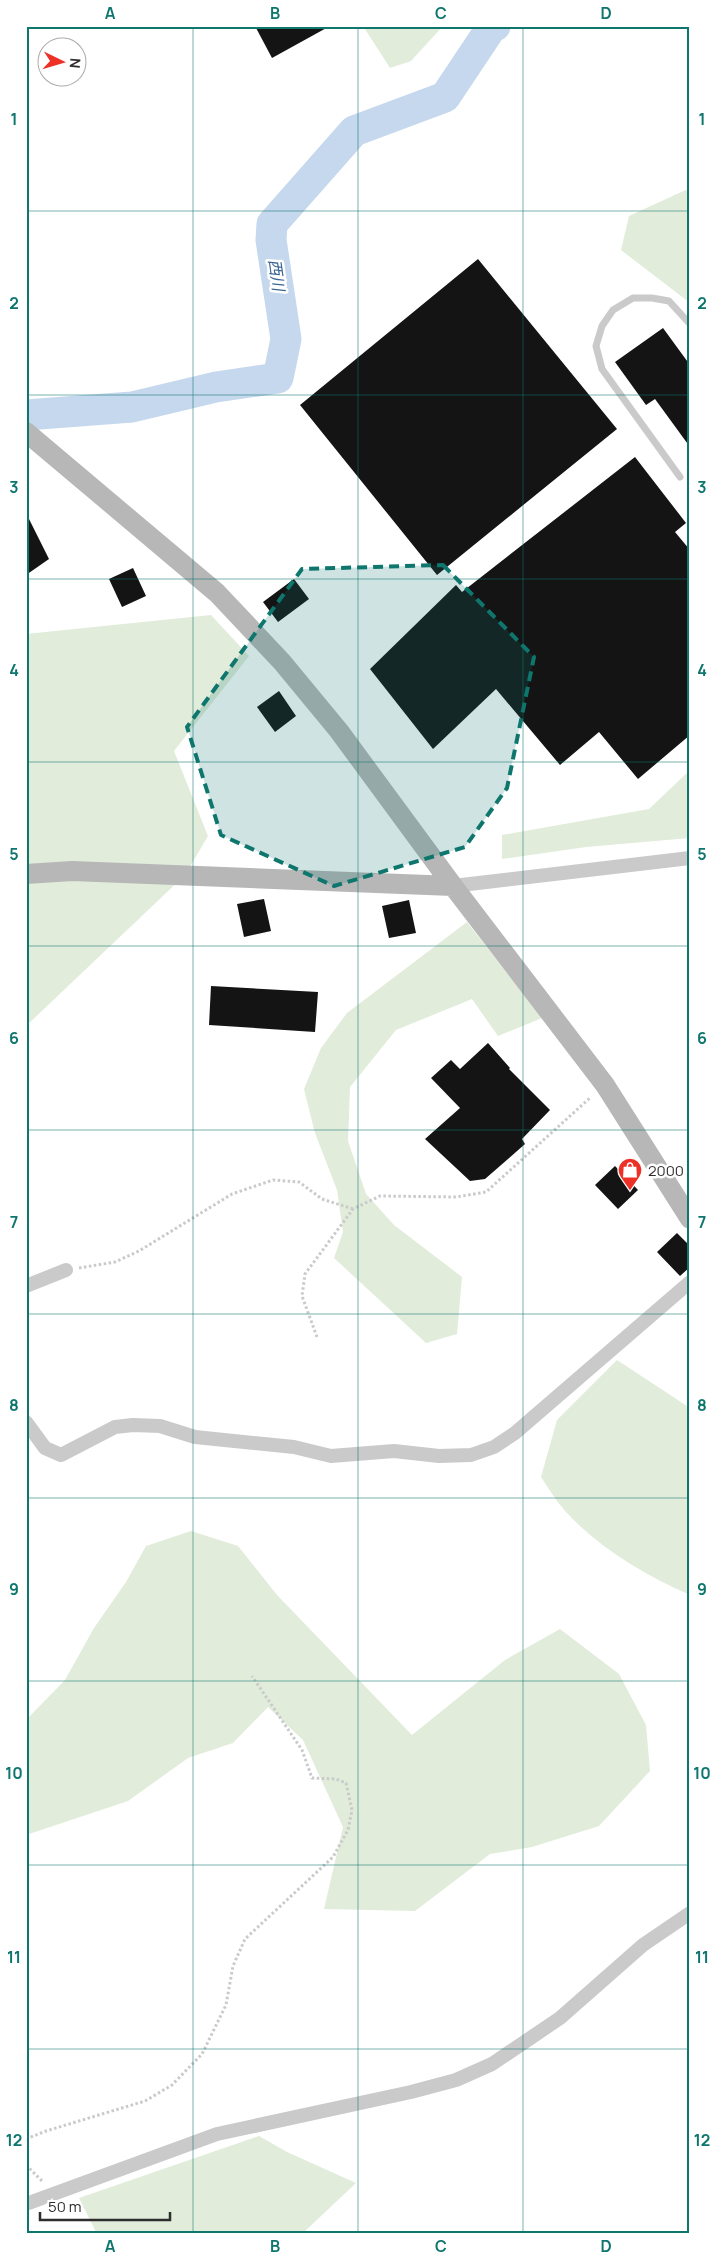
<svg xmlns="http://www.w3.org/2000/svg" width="716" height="2260" viewBox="0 0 716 2260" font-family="Manrope,'Noto Sans JP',sans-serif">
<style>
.green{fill:#e1ecda}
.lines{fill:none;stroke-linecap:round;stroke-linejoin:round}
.river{stroke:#c5d8ed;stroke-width:31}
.building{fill:#141414}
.path{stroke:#cacaca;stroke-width:3;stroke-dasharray:2.5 2.5;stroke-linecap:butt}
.lane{stroke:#cacaca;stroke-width:7}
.street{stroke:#cacaca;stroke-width:14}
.secondary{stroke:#b7b7b7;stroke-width:20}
.marked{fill:#0f766e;fill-opacity:0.2;stroke:#0f766e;stroke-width:4;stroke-dasharray:10 6;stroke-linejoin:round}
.grid{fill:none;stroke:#0f766e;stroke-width:1;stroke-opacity:0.55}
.labels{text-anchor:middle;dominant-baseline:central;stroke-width:5;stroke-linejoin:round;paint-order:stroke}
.poi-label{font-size:15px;fill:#2d2d2d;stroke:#fff;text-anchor:start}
.water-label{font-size:16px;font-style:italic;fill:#386493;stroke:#fff}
.neatline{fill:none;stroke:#0f766e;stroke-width:2}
.grid-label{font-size:16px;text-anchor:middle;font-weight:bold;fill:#0f766e}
</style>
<rect width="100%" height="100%" fill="#fff"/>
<path class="green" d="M363,26H443L411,61L390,68Z
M690,188V303L621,250L629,216Z
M211,615L249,656L174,751L208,836L185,875L26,1026V634Z
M690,770V838L586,847L502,859V835L649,809Z
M467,922L542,1018L498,1036L472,999L396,1030L350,1087L348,1141L366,1194L394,1225L462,1277L457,1334L426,1343L334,1258L343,1232L337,1190L315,1133L304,1089L321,1048L347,1013Z
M617,1360L690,1408V1595C646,1576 599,1548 566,1512C557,1502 549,1489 541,1477L557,1420Z
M191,1531L238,1546L277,1595L412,1735L505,1660L560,1629L619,1674L646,1725L650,1771L599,1826L532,1847L490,1854L415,1911L324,1909L343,1827L303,1740L268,1707L233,1743L188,1758L128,1801L26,1835V1720L65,1680L94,1628L126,1582L146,1546Z
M259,2136L287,2152L356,2183L302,2234H97L79,2198Z"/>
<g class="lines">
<path class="river" d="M26,415L132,407L216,387L278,378L286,339L271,240L272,224L354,131L445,97L491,28L495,26"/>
</g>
<path class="building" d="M255,26H330L272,58Z
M478,259L617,429L437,575L300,405Z
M663,328L690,365V447L655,399L646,405L615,362Z
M635,457L686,523L675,532L690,550V735L638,779L599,732L560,765L496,689L433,749L370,669L456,585L462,592Z
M26,513L49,559L26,575Z
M133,568L146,596L122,607L109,579Z
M294,579L309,599L278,622L263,602Z
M279,691L296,716L275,732L257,707Z
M264,899L271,931L244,937L237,904Z
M409,900L416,933L389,938L382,906Z
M211,986L318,992L315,1032L209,1025Z
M488,1043L510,1068L509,1069L550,1110L522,1139L525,1144L485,1179L470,1181L425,1139L460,1108L431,1078L451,1060L460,1069Z
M615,1166L638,1190L618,1209L595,1185Z
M677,1233L690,1246V1267L680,1276L657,1252Z"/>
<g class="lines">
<path class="path" d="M79,1268L115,1262L139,1251L232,1194L273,1180L299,1182L322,1199L353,1209
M317,1337L302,1296L305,1274L353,1209L380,1196L456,1197L486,1192L591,1097
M26,2139L46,2131L145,2101L172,2085L202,2054L226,2005L233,1966L245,1939L333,1857L348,1830L352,1810L346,1783L336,1779L312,1778L302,1750L252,1676
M26,2165L43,2182"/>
<path class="lane" d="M680,477L602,369L596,346L602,326L613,310L633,298H652L669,301L690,324"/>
<path class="street" d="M453,886L690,858
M26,1286L66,1270
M26,1422L45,1448L61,1455L115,1427L133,1425L160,1426L195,1437L294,1447L331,1456L394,1451L439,1456L471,1455L494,1447L515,1433L690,1282
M26,2204L217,2134L411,2092L456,2080L492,2064L560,2018L643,1945L690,1913"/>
<path class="secondary" d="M26,432L217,593L282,662L339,731L453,886L605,1085L690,1219
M26,874L72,871L453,886"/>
</g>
<path class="marked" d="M443,565L534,657L507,788L465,847L334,886L221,835L187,727L302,569Z"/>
<path class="grid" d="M193,26V2234M358,26V2234M523,26V2234M26,211H690M26,395H690M26,579H690M26,762H690M26,946H690M26,1130H690M26,1314H690M26,1498H690M26,1681H690M26,1865H690M26,2049H690"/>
<defs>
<symbol id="shop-pin" viewBox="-11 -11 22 30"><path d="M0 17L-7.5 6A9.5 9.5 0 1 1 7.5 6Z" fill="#ed3127" stroke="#fff"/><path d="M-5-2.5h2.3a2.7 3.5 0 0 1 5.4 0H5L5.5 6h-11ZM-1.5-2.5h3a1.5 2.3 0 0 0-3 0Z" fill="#fff"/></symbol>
</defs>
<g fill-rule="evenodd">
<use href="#shop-pin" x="616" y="1156" width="28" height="38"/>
</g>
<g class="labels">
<g class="poi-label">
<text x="648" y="1170">2000</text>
</g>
<g class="water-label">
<text transform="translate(277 275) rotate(82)">西川</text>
</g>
</g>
<rect width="716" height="2260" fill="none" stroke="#ffffff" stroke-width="55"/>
<g transform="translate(62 62) rotate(95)"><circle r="24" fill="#ffffff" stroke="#ababab"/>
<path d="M0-4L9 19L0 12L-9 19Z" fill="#ed3127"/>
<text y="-8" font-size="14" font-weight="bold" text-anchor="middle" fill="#2d2d2d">N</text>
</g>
<path d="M40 2212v8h130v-8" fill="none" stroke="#2d2d2d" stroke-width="2.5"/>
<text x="48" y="2212" font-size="15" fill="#2d2d2d" stroke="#ffffff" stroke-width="4" paint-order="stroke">50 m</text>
<rect x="28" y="28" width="660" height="2204" class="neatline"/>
<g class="grid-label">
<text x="110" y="19">A</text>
<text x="275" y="19">B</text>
<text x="441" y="19">C</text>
<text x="606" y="19">D</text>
<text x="14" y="125">1</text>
<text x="702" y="125">1</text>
<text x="14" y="309">2</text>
<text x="702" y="309">2</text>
<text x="14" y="493">3</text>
<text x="702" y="493">3</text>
<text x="14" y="676">4</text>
<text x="702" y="676">4</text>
<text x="14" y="860">5</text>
<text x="702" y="860">5</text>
<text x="14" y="1044">6</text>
<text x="702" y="1044">6</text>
<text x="14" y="1228">7</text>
<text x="702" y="1228">7</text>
<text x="14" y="1411">8</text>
<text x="702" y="1411">8</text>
<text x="14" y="1595">9</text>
<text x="702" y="1595">9</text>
<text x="14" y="1779">10</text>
<text x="702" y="1779">10</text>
<text x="14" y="1963">11</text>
<text x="702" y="1963">11</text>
<text x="14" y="2146">12</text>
<text x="702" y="2146">12</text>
<text x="110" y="2252">A</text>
<text x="275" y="2252">B</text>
<text x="441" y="2252">C</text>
<text x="606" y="2252">D</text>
</g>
</svg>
